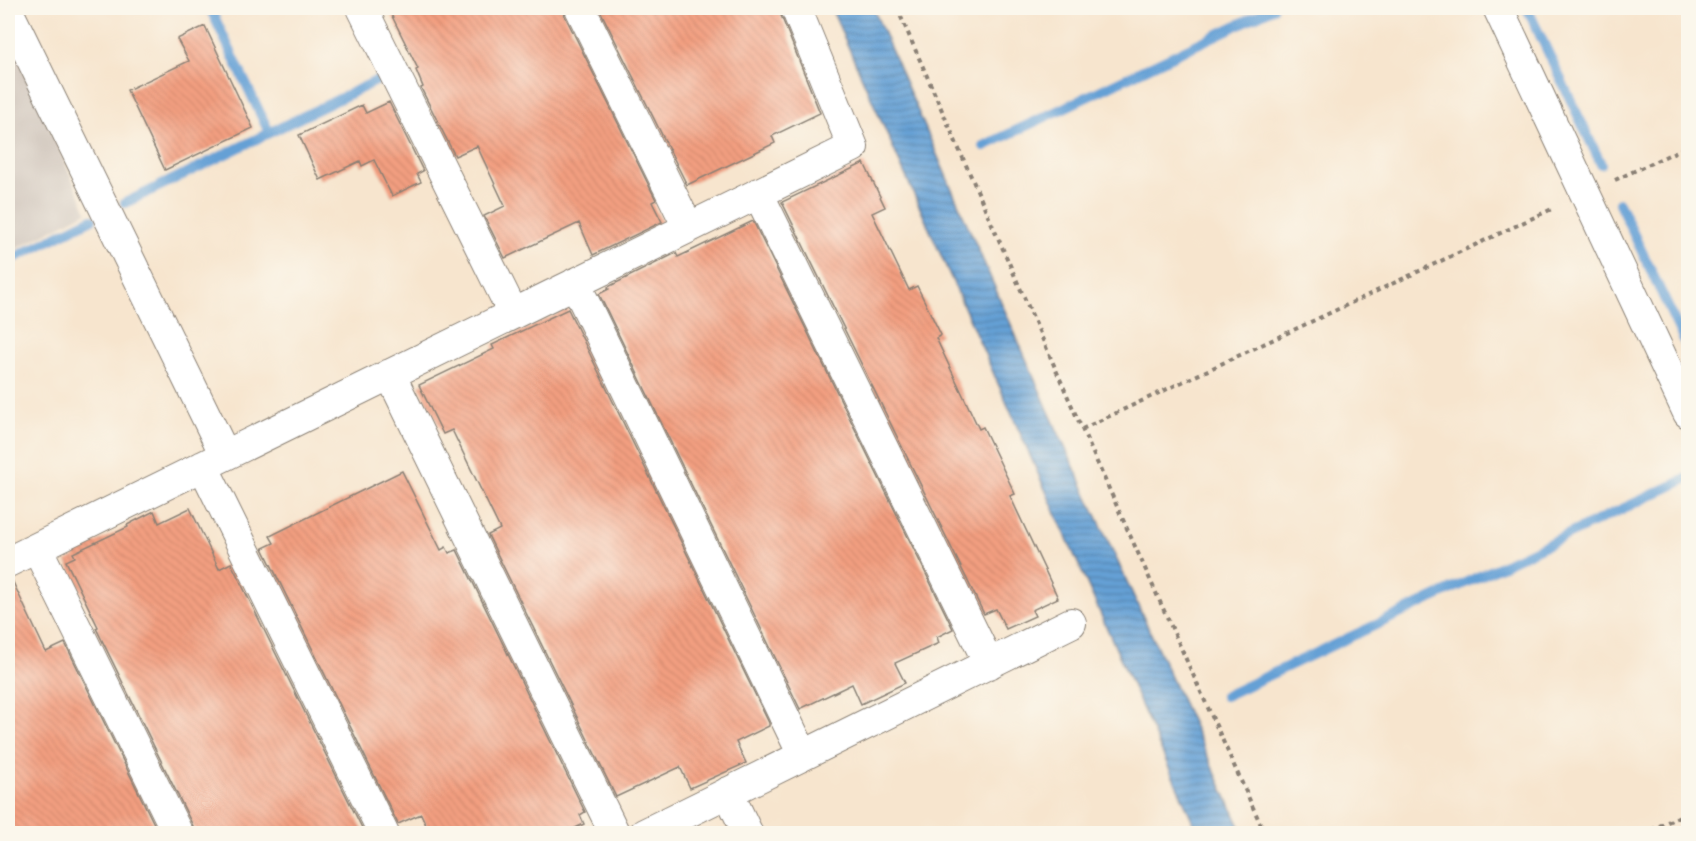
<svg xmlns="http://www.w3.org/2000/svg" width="1696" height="841" viewBox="0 0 1696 841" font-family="'Indie Flower',sans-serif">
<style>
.industrial{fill:#cdc2b9}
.water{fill:url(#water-rules);stroke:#405e78;stroke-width:1.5}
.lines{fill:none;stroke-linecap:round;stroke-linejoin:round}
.stream{stroke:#65a0d5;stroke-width:10}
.building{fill:url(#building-back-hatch)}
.street-casing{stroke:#8a8075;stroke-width:32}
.path{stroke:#8a8075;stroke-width:4;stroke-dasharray:4.5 4.5;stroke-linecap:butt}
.street{stroke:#fff;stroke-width:30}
</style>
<defs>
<pattern id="water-rules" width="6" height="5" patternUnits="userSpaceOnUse" patternTransform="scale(1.5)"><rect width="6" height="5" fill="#65a0d5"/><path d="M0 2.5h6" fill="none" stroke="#5282ac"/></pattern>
<pattern id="building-back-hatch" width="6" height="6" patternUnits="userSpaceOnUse" patternTransform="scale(1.5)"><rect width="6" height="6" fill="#f39f80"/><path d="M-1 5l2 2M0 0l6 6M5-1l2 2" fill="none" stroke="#d0886e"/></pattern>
</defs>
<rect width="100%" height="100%" fill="#fbf7ec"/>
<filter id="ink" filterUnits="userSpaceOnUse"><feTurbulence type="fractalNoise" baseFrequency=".0167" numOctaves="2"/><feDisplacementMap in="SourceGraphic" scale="12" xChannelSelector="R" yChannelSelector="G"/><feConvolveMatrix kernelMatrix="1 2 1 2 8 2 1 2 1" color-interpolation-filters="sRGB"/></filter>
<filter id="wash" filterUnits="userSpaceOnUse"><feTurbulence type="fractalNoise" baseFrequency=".008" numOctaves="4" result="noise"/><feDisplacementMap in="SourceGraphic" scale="24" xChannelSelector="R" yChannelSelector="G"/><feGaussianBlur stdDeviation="1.35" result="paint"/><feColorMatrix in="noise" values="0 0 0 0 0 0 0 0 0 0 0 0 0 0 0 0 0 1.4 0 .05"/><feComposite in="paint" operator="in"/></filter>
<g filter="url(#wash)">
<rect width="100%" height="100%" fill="#f7e5ce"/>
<path class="industrial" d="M8,36L87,212L8,253Z"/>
<path class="water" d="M831,8H873L1057,430L1243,833H1198Z"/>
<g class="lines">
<path class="stream" d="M210,8L269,132
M1527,8L1601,164
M984,146L1273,8
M125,203L376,81
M1619,203L1688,349
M8,261L92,219
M1225,696L1688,478"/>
</g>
<g id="blocks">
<path class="building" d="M388,8H563L565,16L656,200L652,202L662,222L593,255L579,223L505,258L484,216L505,206L477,146L455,156L421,88L423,87L416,70L418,69Z
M599,8H778L820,113L772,136L775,143L687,185Z
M205,26L253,128L165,170L127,90L189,61L177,39Z
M389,102L423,171L417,174L421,182L392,196L374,160L362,166L360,161L320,180L299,135L362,105L366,113Z
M864,163L885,207L872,213L909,290L917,286L941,335L936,338L979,429L983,427L1015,494L1010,496L1058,598L1032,610L1035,616L1006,629L996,609L984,614L782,202Z
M753,221L953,629L937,637L939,643L895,663L905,683L861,704L852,684L800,709L599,294L609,289L608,287L676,253L678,257Z
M568,309L769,723V726L736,742L746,763L690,788L680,767L616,797L488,535L500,529L452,430L443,434L419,385L494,349L492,345Z
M402,471L441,550L446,547L449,553L457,550L585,812L580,815L584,824L562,834H430L421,814L398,824L263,548L274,543L270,536Z
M190,508L219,569L231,563L365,834H195L193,826L96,628L98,627L66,561L75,557L73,553L128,527L127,525L154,511L159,523Z
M11,578L46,652L65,643L159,834H8V579Z"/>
</g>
</g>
<g filter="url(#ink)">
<use href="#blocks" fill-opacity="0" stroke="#8a8075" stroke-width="1.5"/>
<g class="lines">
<defs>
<path id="street" d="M362,8L513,313
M580,8L688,227
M1498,8L1688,413
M8,11L225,455
M758,193L989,664
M575,283L803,755
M390,374L615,834
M203,466L384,834
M37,548L178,834
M8,562L853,147L796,8
M728,792L748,834
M644,834L1071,623"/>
</defs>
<use href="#street" class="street-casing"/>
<path class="path" d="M897,8L1082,429L1265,834
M1615,180L1688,146
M1082,429L1554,208
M1643,834L1688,812"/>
<use href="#street" class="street"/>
</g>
</g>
<rect width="1696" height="841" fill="none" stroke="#fbf7ec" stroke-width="30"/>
</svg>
